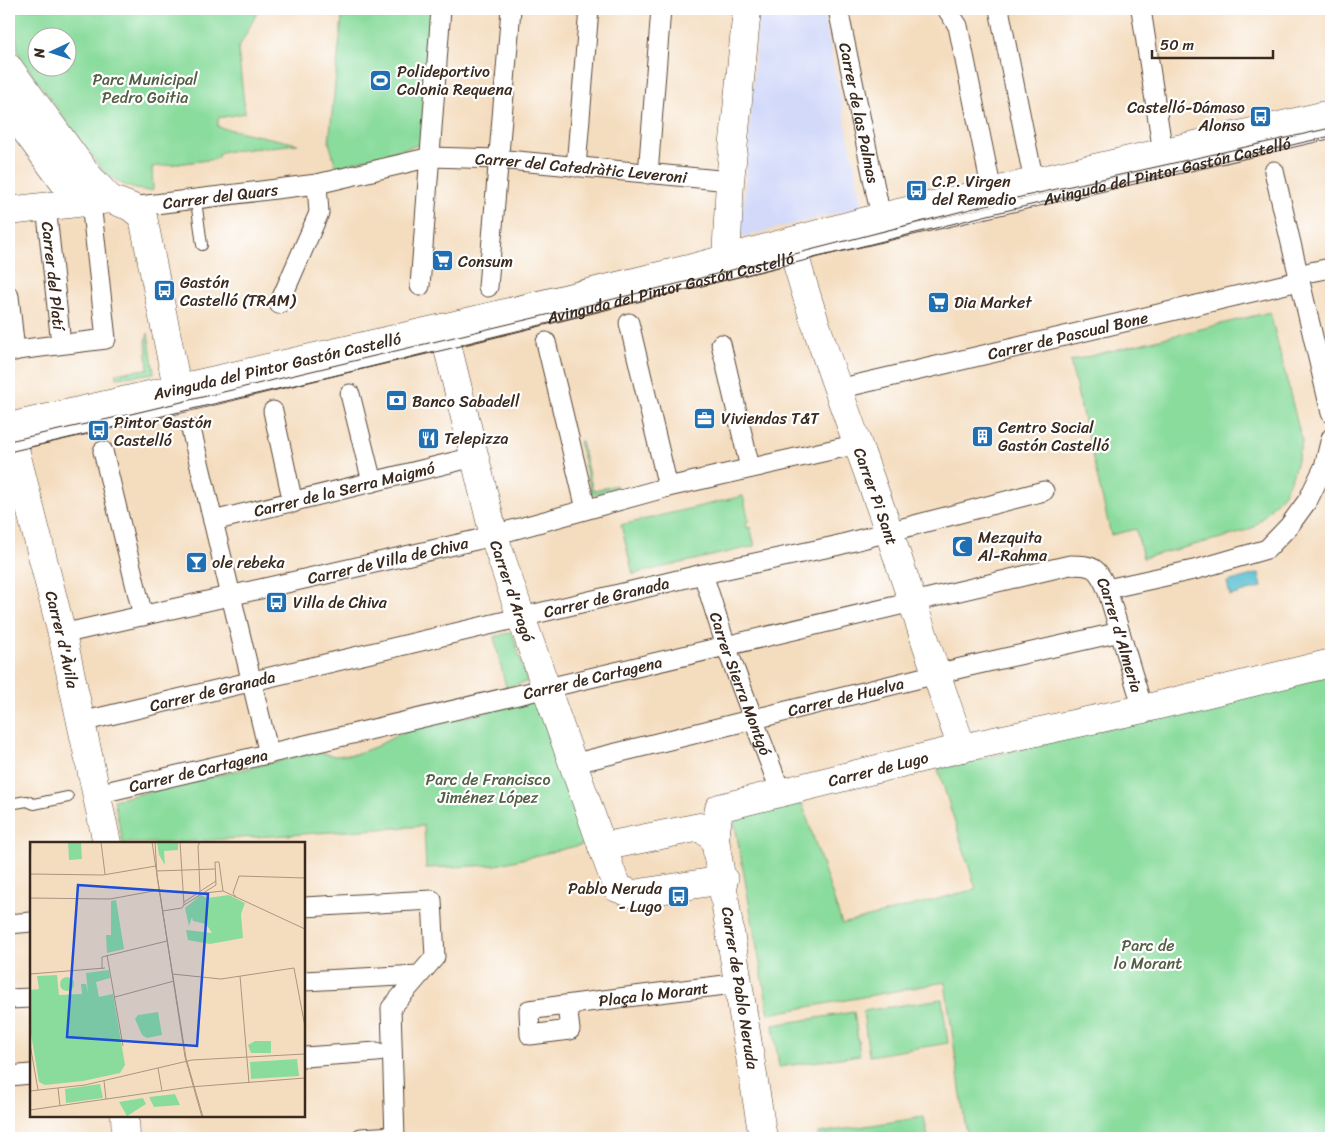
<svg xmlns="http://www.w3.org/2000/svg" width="1340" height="1147" viewBox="0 0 1340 1147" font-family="Sriracha,sans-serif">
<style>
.built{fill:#d2d9f9}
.green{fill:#8adc9d;stroke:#62835e;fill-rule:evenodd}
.water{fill:#54bed1;stroke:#487478}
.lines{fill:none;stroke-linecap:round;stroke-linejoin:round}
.lane-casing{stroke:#574536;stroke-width:12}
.street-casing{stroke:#574536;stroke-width:21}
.secondary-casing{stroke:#574536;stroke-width:29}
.lane{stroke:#fff;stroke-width:10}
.street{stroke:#fff;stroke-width:19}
.secondary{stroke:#fff;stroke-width:28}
.tram{stroke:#3b2a1e;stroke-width:1}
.labels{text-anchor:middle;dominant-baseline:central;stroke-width:4.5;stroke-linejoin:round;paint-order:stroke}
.poi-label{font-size:16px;fill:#3b2a1e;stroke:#fff;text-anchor:start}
.park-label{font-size:16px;fill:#535f44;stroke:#fff}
.street-label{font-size:16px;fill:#3b2a1e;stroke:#fff}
.inset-road{fill:none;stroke:#aa957f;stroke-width:1}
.view{fill:#1d4ed8;fill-opacity:0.15;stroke:#1d4ed8;stroke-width:2.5}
.inset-edge{fill:none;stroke:#3b2a1e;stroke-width:2.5}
</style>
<rect width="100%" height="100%" fill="#fff"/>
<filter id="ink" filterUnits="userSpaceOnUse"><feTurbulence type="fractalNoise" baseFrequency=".02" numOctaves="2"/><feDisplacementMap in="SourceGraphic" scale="10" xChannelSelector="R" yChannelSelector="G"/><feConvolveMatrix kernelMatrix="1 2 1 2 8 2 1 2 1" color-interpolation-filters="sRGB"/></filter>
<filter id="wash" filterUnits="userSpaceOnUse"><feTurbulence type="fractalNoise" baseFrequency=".0096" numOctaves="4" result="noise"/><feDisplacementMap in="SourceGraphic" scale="20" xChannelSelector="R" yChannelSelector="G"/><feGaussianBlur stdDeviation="1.12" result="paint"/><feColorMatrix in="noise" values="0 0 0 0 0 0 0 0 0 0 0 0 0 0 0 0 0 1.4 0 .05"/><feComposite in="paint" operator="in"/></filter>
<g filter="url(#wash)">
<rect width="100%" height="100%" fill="#f4ddbf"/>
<path class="built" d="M759,10L774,11L776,15L798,22L821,17L825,22L862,202L861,207L738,238V209H743Z"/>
<path class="green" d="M29,9H259L238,49L245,113L218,118V127L298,144L221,152L216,159L152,167L153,190C133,192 119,183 103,171L19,56L12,11ZM38,38H68V68H38Z
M343,9H432L422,144L336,167L329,142Z
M1270,312L1302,442L1293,474L1284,493L1254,527L1237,534L1143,558L1136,529L1111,535L1070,361Z
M148,333L154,373L117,378L116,373L148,369L146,341Z
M579,441H581L593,491L616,485L617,489L592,495Z
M743,496L749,521L746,522L747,528L750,527L755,546L633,574L621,525Z
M512,632L527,682L506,687L494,637Z
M1331,675V1138H967L945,982L769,1014L734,819L802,803L842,924L976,889L938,769Z
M537,700L585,844L496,865L426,868L424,826L164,843H123L114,800L316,752L335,756L357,754L377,746L403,732Z
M942,999L948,1043L869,1056L863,1011Z
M854,1012L860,1055L779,1067L773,1025Z
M924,1117L928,1138H820L819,1133Z"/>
<path class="water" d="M1259,573L1262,587L1230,596L1227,582Z"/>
</g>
<g filter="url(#ink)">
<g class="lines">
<defs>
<g id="lane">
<path d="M197,208L202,245"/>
<path id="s1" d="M15,445L188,406L811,253L1331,133"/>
<path d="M9,804L27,801L34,804L68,797"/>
</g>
<g id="street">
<path id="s2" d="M838,9L881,217"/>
<path d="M947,9L958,26L992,192"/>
<path d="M999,9L1034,182"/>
<path d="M1141,9L1163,153"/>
<path d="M576,167L589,9"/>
<path d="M1274,171L1331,413"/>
<path d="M648,174L661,9"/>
<path id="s3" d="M46,206L61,344"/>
<path id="s4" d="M131,207L317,184L431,157L497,159L730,181"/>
<path d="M1310,272L1331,268"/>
<path d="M420,286L441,9"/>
<path d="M488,287L511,9"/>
<path d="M9,296L15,351"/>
<path d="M279,304L319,213L317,184"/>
<path d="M629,323L668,487"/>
<path d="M546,342L586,509"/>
<path d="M721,344L750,468"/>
<path d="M9,351L106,339L91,202"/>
<path id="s5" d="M838,389L1299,281"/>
<path d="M350,394L372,482"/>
<path d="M273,411L293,503"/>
<path d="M191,429L269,754"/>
<path d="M103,451L143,616"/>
<path id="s6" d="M213,521L474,457"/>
<path id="s7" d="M703,574L726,646L781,793"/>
<path d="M1107,589L1198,569L1267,549L1289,526L1308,500L1324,467L1331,438"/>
<path id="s8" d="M62,634L476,540L668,487L858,444"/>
<path id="s9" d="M81,722L703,574L835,546L1044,491"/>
<path id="s10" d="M572,764L961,668L1120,632"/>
<path id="s11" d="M97,794L1070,565C1094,565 1097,567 1107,589L1143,709"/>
<path d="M304,907L432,900L435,957L391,1008L395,1138"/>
<path d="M9,924L31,922"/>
<path d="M304,981L419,975"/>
<path d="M9,999L31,998"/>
<path id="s12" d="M567,1005L570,1030L530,1035L529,1010C599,1000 669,992 740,983"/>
<path d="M304,1057L377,1052"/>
<path d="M9,1076L31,1074"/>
<path d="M361,1138L395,1136"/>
</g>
<g id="secondary">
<path d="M9,68L89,177L110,199"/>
<path d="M9,108L66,185L91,202"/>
<path d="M9,211L110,199L131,207L143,217L177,387"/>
<path id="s13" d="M791,242C817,339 855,434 888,529C913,602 936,676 962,748"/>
<path d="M726,260L730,181L747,9"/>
<path id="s14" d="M443,328L494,536L521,617L617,888L633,894L724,880"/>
<path id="s15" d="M9,427L443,328L692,268L881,217L1331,114"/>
<path id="s16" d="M9,438L14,445L62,634L107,843"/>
<path d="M602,847L700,827L715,839"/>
<path d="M125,1116L126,1138"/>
<path id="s17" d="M763,1138L715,839L719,808L962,748L1143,709L1331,663"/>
</g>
</defs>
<use href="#lane" class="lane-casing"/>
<use href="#street" class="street-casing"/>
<use href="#secondary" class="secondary-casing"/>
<use href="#lane" class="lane"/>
<use href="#street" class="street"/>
<use href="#secondary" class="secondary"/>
<path class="tram" d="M9,441L131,414L685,282L994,203L1331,128
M9,452L448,349L996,213L1331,136"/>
</g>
</g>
<defs>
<symbol id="stadium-square" viewBox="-11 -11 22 22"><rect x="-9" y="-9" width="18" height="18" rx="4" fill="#1f6fb2" stroke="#fff"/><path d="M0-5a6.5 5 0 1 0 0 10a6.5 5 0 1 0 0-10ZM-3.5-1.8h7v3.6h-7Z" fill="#fff"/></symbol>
<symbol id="bus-square" viewBox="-11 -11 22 22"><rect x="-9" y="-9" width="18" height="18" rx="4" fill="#1f6fb2" stroke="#fff"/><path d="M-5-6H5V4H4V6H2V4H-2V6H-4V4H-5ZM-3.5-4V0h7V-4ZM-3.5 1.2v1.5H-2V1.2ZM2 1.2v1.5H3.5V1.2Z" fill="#fff"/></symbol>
<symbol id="supermarket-square" viewBox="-11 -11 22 22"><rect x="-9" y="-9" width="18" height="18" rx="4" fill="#1f6fb2" stroke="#fff"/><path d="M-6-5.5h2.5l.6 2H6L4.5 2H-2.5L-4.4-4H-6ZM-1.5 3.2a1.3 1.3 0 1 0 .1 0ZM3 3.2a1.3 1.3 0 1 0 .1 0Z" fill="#fff"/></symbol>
<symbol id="bank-square" viewBox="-11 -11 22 22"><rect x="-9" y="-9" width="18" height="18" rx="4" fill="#1f6fb2" stroke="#fff"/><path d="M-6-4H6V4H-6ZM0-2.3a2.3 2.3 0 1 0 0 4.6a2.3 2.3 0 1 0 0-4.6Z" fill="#fff"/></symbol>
<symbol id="office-square" viewBox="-11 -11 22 22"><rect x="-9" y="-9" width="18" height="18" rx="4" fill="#1f6fb2" stroke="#fff"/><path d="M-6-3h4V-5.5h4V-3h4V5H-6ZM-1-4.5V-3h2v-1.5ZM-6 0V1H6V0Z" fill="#fff"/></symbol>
<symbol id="building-square" viewBox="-11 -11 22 22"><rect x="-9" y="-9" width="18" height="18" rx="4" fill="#1f6fb2" stroke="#fff"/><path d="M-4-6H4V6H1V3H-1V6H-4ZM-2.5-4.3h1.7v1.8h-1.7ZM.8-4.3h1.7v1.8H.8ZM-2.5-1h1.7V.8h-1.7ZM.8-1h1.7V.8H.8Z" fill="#fff"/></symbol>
<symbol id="restaurant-square" viewBox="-11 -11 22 22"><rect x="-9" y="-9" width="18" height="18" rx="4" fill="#1f6fb2" stroke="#fff"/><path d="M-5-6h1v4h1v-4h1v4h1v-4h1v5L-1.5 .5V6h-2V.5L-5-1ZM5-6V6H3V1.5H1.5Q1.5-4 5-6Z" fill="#fff"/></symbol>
<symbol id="mosque-square" viewBox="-11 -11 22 22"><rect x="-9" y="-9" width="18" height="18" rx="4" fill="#1f6fb2" stroke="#fff"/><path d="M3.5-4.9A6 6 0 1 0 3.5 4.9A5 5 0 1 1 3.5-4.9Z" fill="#fff"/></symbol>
<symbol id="bar-square" viewBox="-11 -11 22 22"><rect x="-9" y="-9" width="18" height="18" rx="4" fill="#1f6fb2" stroke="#fff"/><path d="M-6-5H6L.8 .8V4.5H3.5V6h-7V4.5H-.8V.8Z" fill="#fff"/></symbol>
</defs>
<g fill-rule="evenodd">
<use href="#stadium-square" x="368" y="68" width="25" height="25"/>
<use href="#bus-square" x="1248" y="104" width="25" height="25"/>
<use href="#bus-square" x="904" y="178" width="25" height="25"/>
<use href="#supermarket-square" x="430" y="248" width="25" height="25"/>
<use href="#bus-square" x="152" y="278" width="25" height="25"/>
<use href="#supermarket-square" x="926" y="290" width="25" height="25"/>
<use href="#bank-square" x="384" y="388" width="25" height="25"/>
<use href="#office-square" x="692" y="406" width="25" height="25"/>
<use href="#bus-square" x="86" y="418" width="25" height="25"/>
<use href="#building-square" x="970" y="424" width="25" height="25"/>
<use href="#restaurant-square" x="416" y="426" width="25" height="25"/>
<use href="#mosque-square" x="950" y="534" width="25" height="25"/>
<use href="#bar-square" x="184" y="550" width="25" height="25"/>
<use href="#bus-square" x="264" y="590" width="25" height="25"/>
<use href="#bus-square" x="666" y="884" width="25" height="25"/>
</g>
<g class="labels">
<g class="poi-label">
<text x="397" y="71">Polideportivo<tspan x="397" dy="18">Colonia Requena</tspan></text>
<text x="1245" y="107" text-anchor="end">Castelló-Dámaso<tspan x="1245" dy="18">Alonso</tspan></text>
<text x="932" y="181">C.P. Virgen<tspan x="932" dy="18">del Remedio</tspan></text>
<text x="458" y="261">Consum</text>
<text x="180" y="282">Gastón<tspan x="180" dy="18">Castelló (TRAM)</tspan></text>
<text x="954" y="302">Dia Market</text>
<text x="412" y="401">Banco Sabadell</text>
<text x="721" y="418">Viviendas T&amp;T</text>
<text x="114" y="422">Pintor Gastón<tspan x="114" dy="18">Castelló</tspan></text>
<text x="998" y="427">Centro Social<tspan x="998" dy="18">Gastón Castelló</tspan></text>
<text x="444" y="438">Telepizza</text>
<text x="978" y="537">Mezquita<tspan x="978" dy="18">Al-Rahma</tspan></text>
<text x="212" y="562">ole rebeka</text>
<text x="293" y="602">Villa de Chiva</text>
<text x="662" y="888" text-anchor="end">Pablo Neruda<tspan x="662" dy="18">- Lugo</tspan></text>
</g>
<g class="park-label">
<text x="145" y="79">Parc Municipal<tspan x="145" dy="18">Pedro Goitia</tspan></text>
<text x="488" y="779">Parc de Francisco<tspan x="488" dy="18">Jiménez López</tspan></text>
<text x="1148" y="945">Parc de<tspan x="1148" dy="18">lo Morant</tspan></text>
</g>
<g class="street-label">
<text stroke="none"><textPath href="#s2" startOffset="106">Carrer de las Palmas</textPath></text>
<text stroke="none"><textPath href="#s4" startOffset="455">Carrer del Catedràtic Leveroni</textPath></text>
<text stroke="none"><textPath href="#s1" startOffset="1184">Avinguda del Pintor Gastón Castelló</textPath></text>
<text stroke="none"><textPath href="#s4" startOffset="90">Carrer del Quars</textPath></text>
<text stroke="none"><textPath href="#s3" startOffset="70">Carrer del Platí</textPath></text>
<text stroke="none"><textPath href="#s1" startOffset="674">Avinguda del Pintor Gastón Castelló</textPath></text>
<text stroke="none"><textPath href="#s5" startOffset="236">Carrer de Pascual Bone</textPath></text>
<text stroke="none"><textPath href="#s15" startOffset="275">Avinguda del Pintor Gastón Castelló</textPath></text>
<text stroke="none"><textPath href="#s6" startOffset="135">Carrer de la Serra Maigmó</textPath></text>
<text stroke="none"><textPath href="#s13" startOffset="268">Carrer Pi Sant</textPath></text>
<text stroke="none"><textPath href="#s8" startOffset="334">Carrer de Villa de Chiva</textPath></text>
<text stroke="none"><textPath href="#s14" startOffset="272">Carrer d'Aragó</textPath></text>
<text stroke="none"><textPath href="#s9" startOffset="540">Carrer de Granada</textPath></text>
<text stroke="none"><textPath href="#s11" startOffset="1096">Carrer d'Almeria</textPath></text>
<text stroke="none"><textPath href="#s16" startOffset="209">Carrer d'Àvila</textPath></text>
<text stroke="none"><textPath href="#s11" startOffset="509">Carrer de Cartagena</textPath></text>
<text stroke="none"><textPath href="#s7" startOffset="116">Carrer Sierra Montgó</textPath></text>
<text stroke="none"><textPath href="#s9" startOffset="135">Carrer de Granada</textPath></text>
<text stroke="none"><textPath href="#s10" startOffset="282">Carrer de Huelva</textPath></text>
<text stroke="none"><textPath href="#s17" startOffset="498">Carrer de Lugo</textPath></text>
<text stroke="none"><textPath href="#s11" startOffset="104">Carrer de Cartagena</textPath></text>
<text transform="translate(740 988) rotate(81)">Carrer de Pablo Neruda</text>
<text stroke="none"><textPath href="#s12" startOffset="216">Plaça lo Morant</textPath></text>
</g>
</g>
<g transform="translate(30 842)">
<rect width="275" height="275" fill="#f4ddbf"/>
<path d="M38,0H51L52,17L39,18ZM127,0H148V8L134,9L135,23L129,13ZM171,53L177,56L199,53L215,61L211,72L213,96L180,102L158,98L156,88L182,91L176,82L163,79L162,75L159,84L155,66ZM86,58L94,107L77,111L76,93H81V59ZM79,128L80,136L66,140L69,155L83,152L95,223L90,231L53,239L15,243L9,240L0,186V148L9,147L7,134L27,133L29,153L52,152L51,142H56L58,151L56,131ZM30 142a7 7 0 1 1 14 0a7 7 0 1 1-14 0ZM128,170L132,193L117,196L112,193L105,177L108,173ZM225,199H241V211H221L218,203ZM267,217L269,234L221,237L220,220ZM70,242L73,256L36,261L35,247ZM145,252L150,263L124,265L119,255ZM113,256L116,262L97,274L89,260Z" fill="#8adc9d"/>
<path class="inset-road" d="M71,0L75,32M122,0L155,215L172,275M125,0L127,34L156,216L173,275M126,29L185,27M0,32L73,33L126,24M0,32L1,0M170,49L168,4L170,0M174,51L193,49M206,55L203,51L209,34L275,36M0,56L80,57L129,48M154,60L186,39M154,63L186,43L185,20H189L193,49L275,87M132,69L152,66L154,63L150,0M77,113L93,204M72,127V115L137,99M0,132L75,126M142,132L191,137L264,126L275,185M210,134L219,241M85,155L144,139M0,202L8,248M128,226L132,249M74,239L76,257M28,246L30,264M0,249L55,243L162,218L275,212M0,268L160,245L275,236"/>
<path class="view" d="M48,43L178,52L167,204L37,195Z"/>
<rect width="275" height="275" class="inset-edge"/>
</g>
<rect width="1340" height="1147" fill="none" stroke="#fff" stroke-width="30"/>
<g transform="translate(52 52) rotate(266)"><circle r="24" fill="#ffffff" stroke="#b1aaa5"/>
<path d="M0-4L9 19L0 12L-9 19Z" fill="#1f6fb2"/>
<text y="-8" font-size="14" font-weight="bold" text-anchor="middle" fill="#3b2a1e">N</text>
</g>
<path d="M1152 50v8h121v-8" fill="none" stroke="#3b2a1e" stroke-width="2.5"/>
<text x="1160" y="50" font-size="15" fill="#3b2a1e" stroke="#ffffff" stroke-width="4" paint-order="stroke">50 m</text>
</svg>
